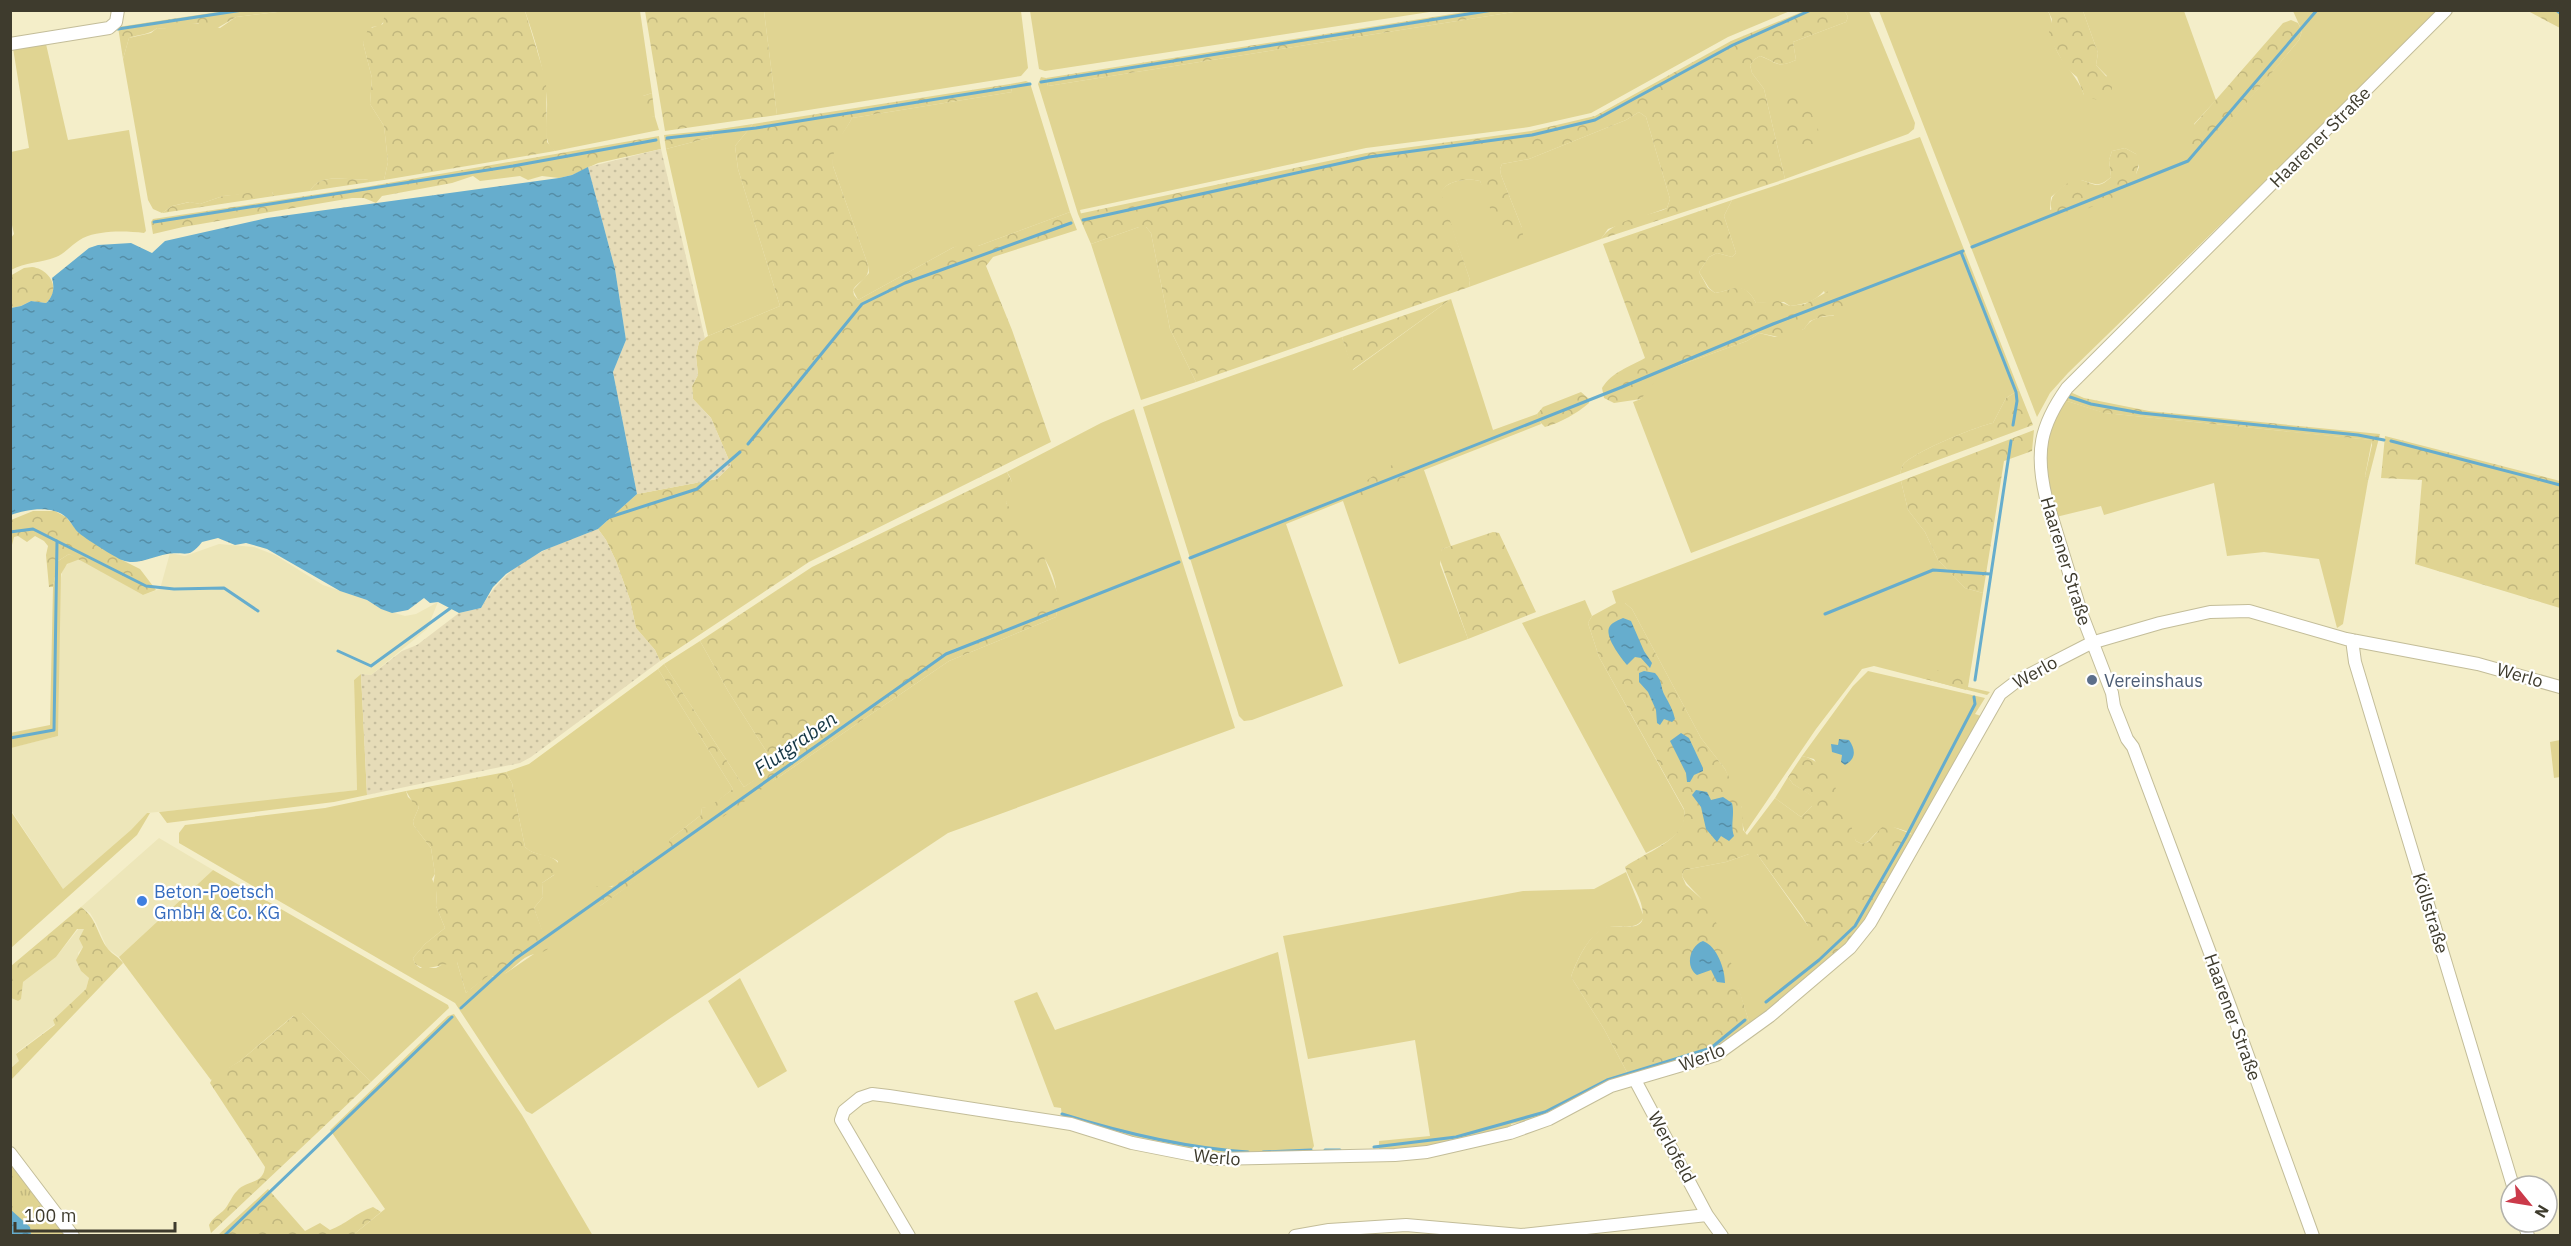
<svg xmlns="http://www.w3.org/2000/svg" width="2571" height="1246" viewBox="0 0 2571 1246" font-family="'IBM Plex Sans',sans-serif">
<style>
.built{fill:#ede6b9}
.grass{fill:#e0d492;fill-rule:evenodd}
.forest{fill:url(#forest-crowns)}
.sand{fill:url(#sand-dots)}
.park{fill:url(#park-tufts)}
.water{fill:url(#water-ripples)}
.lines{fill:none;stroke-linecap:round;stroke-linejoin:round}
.stream{stroke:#66adcd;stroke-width:3}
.minor-casing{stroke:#c3bd99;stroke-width:14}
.minor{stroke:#fff;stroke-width:12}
.service-dot{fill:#5c6f8a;stroke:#fff;stroke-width:2}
.shop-dot{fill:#3f7fe0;stroke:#fff;stroke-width:2}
.labels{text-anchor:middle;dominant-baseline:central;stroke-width:4.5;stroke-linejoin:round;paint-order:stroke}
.street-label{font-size:18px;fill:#3e3b2d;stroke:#fff}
.service-label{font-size:18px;fill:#4e5e75;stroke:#fff;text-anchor:start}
.shop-label{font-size:18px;fill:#366cbe;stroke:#fff;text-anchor:start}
.water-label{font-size:20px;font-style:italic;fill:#143543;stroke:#fff}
</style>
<defs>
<pattern id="forest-crowns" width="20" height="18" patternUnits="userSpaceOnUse" patternTransform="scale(1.5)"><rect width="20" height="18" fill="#e0d492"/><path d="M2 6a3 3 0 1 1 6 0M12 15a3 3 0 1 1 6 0" fill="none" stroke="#c1b77e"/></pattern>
<pattern id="sand-dots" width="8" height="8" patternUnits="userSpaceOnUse" patternTransform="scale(1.5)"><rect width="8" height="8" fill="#e6dcb8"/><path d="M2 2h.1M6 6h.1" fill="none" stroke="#c6be9e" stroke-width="1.8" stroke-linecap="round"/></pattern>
<pattern id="park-tufts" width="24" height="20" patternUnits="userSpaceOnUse" patternTransform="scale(1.5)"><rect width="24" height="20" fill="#e0d492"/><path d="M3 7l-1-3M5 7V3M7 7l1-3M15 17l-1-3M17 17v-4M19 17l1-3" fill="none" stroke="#c1b77e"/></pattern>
<pattern id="water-ripples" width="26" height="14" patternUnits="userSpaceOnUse" patternTransform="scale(1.5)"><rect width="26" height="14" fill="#66adcd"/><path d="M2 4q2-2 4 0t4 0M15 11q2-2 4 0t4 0" fill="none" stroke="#558ea7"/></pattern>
</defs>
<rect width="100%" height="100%" fill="#f4eec9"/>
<path class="built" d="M219,544L254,547L275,555L323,585L367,600L381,609L405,616L416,614L438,602L427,629L371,675L361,674L354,680L357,790L260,802L147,813L130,832L63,889L11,810L10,748L58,736L60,583L63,568L74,559H80L143,595L160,589L170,553L185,556Z
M159,838L213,870L119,957L107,948L96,923L90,913L81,907Z
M80,927L84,929V932L79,939L83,947L78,953L81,971L89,978L86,989L53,1020L55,1024L16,1053L20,1061L11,1068V998L18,1001L23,982L56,957Z"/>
<path class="grass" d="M286,11H385L386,19L380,26L372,27L363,43L372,78L370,104L384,126L388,162L384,180L370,182L368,179C349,182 321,171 310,191L274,196L272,192L223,196L200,204L189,202L172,206L162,213L153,209L148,200L123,59L129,38L151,33L157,28C167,29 172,27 181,24C195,21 207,25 220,28L236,17Z
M525,11H640L652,93L643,96L649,115L655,117L659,130L555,151C541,143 548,116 547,102C545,71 535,40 525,11Z
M764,11H1021L1028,68L1021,76L777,115Z
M1030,11V10L1436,11L1045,71L1039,69Z
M1520,11H1790L1728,37L1591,113L1529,127L1366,148L1080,210L1081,214H1078L1038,84L1041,77L1046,78L1048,86Z
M1845,11H1869L1915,123L1914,129L1908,134L1785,179L1764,89L1752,73L1750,65L1755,59L1760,56C1777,62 1776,69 1796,60L1793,42L1846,22L1848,17Z
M1879,11H2048C2054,22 2050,35 2055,47C2063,66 2078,76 2084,95L2107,76L2096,65L2098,53L2083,11H2184L2216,100L2194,124L2202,151L2206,150L2299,40L2302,31L2293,11H2440L2068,373L2050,393L2037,417ZM2125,148L2136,154L2139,167L2136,174L2050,210L2051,197L2064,186L2081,180C2095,184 2099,188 2111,177L2109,160L2112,151Z
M46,44L68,140L129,130L146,231L144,233C126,231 101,230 83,238C73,243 66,253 56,257C41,263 25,262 11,270V238L14,234L10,216L11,152L29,148L13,48Z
M1026,81L1030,83L1070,212L978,246L954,247L858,300L853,290L869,273L868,265L833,166C831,142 842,137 852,118L1012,92L1010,84Z
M1639,112L1646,117L1670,199L1667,208L1608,229L1601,239L1469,287L1470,280L1440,194C1445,180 1467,178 1480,181L1483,187L1522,228L1501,175L1500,169L1502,164L1529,159L1626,120Z
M753,124L735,146L738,169L780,306L708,336L666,149L712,137L713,130Z
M1920,137L2019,390L2006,398L1993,423C1977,426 1911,453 1903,465C1901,468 1901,471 1900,474L1691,553L1633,402L1641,399L1655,374L1747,341L1759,333L1775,337L1804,329C1811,318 1820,316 1834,316L1824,291C1814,302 1805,304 1790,306L1784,302L1756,303C1744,280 1734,290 1715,293L1709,288L1699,272L1709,257L1717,253L1732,257L1736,253L1724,216L1732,200Z
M1139,227H1146L1151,233L1170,329L1196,382L1141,400L1091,244Z
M1451,299L1493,430L1537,414L1541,424L1424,470L1451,546L1442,549L1440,564L1468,639L1399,664L1343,501L1286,524L1343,686L1252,720L1244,721L1239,716L1143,407L1342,337L1353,370Z
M2064,400L2105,413L2372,440L2365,476L2368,481L2343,624L2337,628L2319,559L2264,552L2227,556L2214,483L2104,515L2101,506L2056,517L2044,465L2049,429Z
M1134,409L1235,728L948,833L672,1017L532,1114L526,1111L455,1003L179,843V833L185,825L325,808L406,791L408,797L419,807L413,821L414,826L431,848L435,874L432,879L437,890L436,906L445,928L425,944L413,958L415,964L420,968H436L447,962H457L466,993L489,974L493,977L506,973L547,945L534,908L543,897L542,883L554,875L558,861C547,854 534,856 525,847L512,783L506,772L529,764L658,669L733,789L710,807L702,808L701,815L669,840L776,779L949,661L1056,617C1064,561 1028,545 1006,503C1009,489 1017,487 1007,472L1101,423ZM627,870L639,878L600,906L607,887C617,887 621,878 627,870Z
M1901,481L1908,510L1925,532L1938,560L1965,588L1983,593L1968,687L1990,692L1987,695L1874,666L1862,669L1816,729L1745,833L1741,819L1742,808L1725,769L1701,738L1632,609L1625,603H1616L1612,591Z
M69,554L80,559L67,564L61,574L58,736L11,748L10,733L50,725L53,587L58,561Z
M1585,600L1592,616L1588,623L1599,657L1684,810C1688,834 1664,843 1646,853L1522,623Z
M700,641L728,691L768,754L763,760L758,778L744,787L664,664Z
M1868,671L1985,698L1975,714L1981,716L1916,836C1901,829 1887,821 1874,835C1869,840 1869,842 1862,844L1856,841L1814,759L1802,756L1853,686Z
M361,674L367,795L334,802L167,823L159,812L357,790L354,680Z
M2560,740V777L2554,778L2550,742Z
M1788,777L1793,784L1813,796L1812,806L1801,817L1775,798Z
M10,810L63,889L131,830L147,813H150L137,835L11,948Z
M1749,854H1757L1808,926L1838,954L1750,1025C1737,984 1725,944 1705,905C1700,894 1688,888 1682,876L1684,870L1726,862Z
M213,870L448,1005L449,1008L371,1082L302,1013L293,1016L240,1061L211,1080L119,957Z
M1626,872L1644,917C1636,933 1619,923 1606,928C1589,933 1576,962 1571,977L1604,1029L1629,1076L1548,1116L1511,1124L1512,1129L1431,1147L1379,1153V1141L1430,1136L1415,1040L1308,1059L1283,936L1523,891L1594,889Z
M1278,952L1314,1146L1310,1153C1287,1154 1264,1157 1241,1156C1181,1154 1120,1134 1062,1117L1061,1108L1054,1107L1014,1001L1037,992L1055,1030Z
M740,978L787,1071L758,1088L708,1001Z
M454,1014L522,1115L593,1236L353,1235L385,1209L330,1130L448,1016Z"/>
<path class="forest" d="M1477,10L1520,11L1048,86L1046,78Z
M224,11H286L236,17L214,30L204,28L198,23C184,24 171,30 157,28C149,35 139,34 129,38L123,59L118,27Z
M385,11H525L546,80L547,142L555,151L384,180L388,162L384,126L370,104L372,78L363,43L368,29L383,24Z
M645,11H764L777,115L665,131Z
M1804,11H1845L1848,17L1846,22L1793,42L1796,60C1776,69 1778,62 1760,56L1755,59L1750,65L1752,73L1764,89L1785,179L1601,239C1614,220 1641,217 1663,210L1667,208L1670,199L1646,117L1639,112L1626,120L1529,159L1502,164L1500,169L1501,175L1522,228L1523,235L1519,241L1511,240L1500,235L1480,181C1467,178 1445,180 1441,194L1470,280L1469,287L1196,382L1170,329L1151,233L1146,227H1139L1091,244L1078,214L1366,153L1531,131L1595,116L1731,41Z
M2048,11H2083L2098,53L2096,65L2113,84L2109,99L2097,100L2084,95L2077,77L2066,68L2053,44L2049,32L2052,19Z
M2528,11H2560V28Z
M2291,20L2298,23L2302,31L2299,40L2206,151L2195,153L2185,145L2186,134L2283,23Z
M1010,84L1012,92L852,118C843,136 832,144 833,166L868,265C870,280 860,279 853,290L854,295L858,300L954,247L967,243L978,246L1070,212L1077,230L993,257L986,266L1012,330L1051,442L809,562L660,661L655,650L636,628L630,600L616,561L606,540L598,529L637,494L717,479L731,465L711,418L693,399L692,386L698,375L696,356L699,342L708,336L780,306L738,169L735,146L753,124Z
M1787,89L1802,95C1811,111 1822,132 1822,150L1814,157C1788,155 1781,114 1781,93Z
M652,93L655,117L649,116L639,105L643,96Z
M713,130L712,137L666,149L664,135Z
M659,136L661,149L598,163L572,175L559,178L542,176L528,180L520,176L480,181L473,176L452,183L382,196L376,203L364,198H352L183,227L153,234L151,222L153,219L365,187Z
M2125,148L2136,154L2140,160L2136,174L2138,179L2132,189L2066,218L2053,214C2045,196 2061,187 2075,179C2092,180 2095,193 2111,177L2109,160L2112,151Z
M369,179L370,182L310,191C321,171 349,182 369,179Z
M264,191L272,192L274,196L162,213L172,206L190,202L200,204L223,196Z
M1732,200L1724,216L1736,253L1732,257L1717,253L1709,257L1699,272L1708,288L1715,293C1736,290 1743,279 1756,303L1778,301L1790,306L1805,304L1834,288L1844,290L1849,299L1843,315L1824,316L1810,321L1804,329L1784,338L1759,333L1747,341L1655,374V381L1641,399L1614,403L1604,398L1602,388C1612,372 1629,367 1645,358L1603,244Z
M32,267C50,269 62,290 46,303L31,301L21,306L11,308L10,276L24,268Z
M1451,299L1352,370L1342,337Z
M2019,390L2033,425L1900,474C1901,471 1901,468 1903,465C1911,453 1977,426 1993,423L2006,398Z
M1581,392L1589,399V403C1576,414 1562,422 1545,427L1539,421L1537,414L1543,407Z
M2070,392L2084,398L2149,411L2380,434L2368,481L2365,476L2372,445L2371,440L2104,413L2064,400Z
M2034,430L2032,451L2004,461L1983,593L1965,588L1938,560L1925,532L1908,510L1901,481Z
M2385,436L2560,481V608L2415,564L2422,480L2381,478Z
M1394,464H1410L1411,474L1371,498L1358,495L1356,488L1379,472Z
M1007,472L1014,486L1006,503L1043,554L1059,597L1056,617L949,661L776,779L675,851L669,849V840L701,815L702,808L710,806L733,789L658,669L664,664L744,787L757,778L758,767L768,754L728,691L700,641L812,567Z
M33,511H55L66,517L78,532L122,560L140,569L156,590L143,595L69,554L58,561L53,587H49L46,555L48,546L44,541L35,536L27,542L18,536L14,537L11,549V520Z
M1493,532L1499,533L1536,612L1468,639L1439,557L1442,549Z
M1616,603H1625L1632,609L1701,738L1725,769L1739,797L1742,808L1743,830L1747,835L1775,798L1801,817L1812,806V796L1793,784L1788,777L1802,756C1831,760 1848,815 1856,841L1862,844L1868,842L1882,827L1891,826L1916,836L1872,913L1838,954L1818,951L1810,945L1808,926L1802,916L1757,854H1749L1726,862L1684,870L1682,876L1686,885L1704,901L1722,933L1750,1025L1714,1052L1629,1076L1604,1029L1571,977C1576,962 1589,934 1604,928C1615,923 1644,934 1643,915C1643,899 1630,883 1625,867C1645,852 1689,840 1684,809L1599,657L1588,623L1592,616Z
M1930,668L1969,680L1966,690L1922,678Z
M506,772L512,783L525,847C536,858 552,851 560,866L558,872L542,883L543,897L534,908L549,948C542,954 538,953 531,955C517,959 505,983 489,975L466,993L457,962L424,969L415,964L413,958L425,944L445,928L436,906L437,891L433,885L435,874L431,848L414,826L413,821L419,807L413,803L406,791Z
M627,870H633L640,878L600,906L594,904L590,894L593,887L603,885L612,887Z
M81,907C97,918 97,935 108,949C113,955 119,957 123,963L11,1080V1068L19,1061L16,1054L55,1025L53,1020L86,989L89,978L81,971L76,960L83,947L79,939L84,929H77L56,957L23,982L21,999L18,1001L11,998V966Z
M297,1013H302L371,1082L211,1233L209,1225C212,1219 217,1216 223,1211C229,1205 231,1197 237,1191C246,1180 263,1185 265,1167L210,1083L213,1077L240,1061Z
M268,1189L305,1231L320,1223L330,1230C346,1224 356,1213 373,1207L381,1212L353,1235H218Z"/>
<path class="sand" d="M661,149L705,339L699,342L696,355L698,375L692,386L693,399L711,418L731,465L717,479L637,494L613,372L626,340L615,269L588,167Z
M598,529L606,540L616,561L630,600L636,628L655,650L660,661L531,757L520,763L367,795L361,674L371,675L402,651L417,645L459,613L481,608C510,558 547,549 598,529Z"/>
<path class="park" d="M11,1148L76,1235H11Z"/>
<path class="water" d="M588,167L615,269L626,340L613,372L637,494L598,529L542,551L506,574L493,587L481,608L459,613L438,602L430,603L424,598L408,610L392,613L381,609L367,600L340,591L267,549L246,543L235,545L218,538L202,542C188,560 186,551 167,554C151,557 137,566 122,560C116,558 83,537 79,533C74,529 72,523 67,518C53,505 28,509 11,515V308L21,306L31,301L46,303C53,297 55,288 52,278L89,248L98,245L131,243L152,253L165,241L267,218L559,178L572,175Z
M1623,618L1631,621L1644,651L1652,663L1650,668L1641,658L1635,657L1627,665C1621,658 1603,635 1610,626C1613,622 1619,620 1623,618Z
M1644,671L1655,673C1663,681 1660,687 1665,696C1669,703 1673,710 1675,719L1672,722L1664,719L1660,725L1657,723L1656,710L1648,692L1639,682V673Z
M1681,733L1689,738L1703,768V771L1694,775L1690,782H1687L1686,773L1670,741Z
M1839,739L1849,740C1856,750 1856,759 1845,765L1841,762L1842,755L1832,752L1831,744L1838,745Z
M1696,790L1707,792L1711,800L1723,797L1732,803C1735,815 1730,825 1734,836L1729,841L1721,836L1717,842L1706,829L1701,807L1692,795Z
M1703,941C1717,946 1725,969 1725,983L1717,982L1711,970L1697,975C1685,967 1689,946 1703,941Z
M10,1209L30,1227L31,1235H11Z"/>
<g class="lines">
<path class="stream" d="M2556,10L2560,13
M118,29L243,10
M1041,82L1493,10
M667,138L756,128L1030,84
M1083,220L1369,157L1532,135L1595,120L1733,45L1811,10
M154,222L513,166L656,140
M1972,247L2188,161L2317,10
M1961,252L2016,392L2017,401L2013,425
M2067,396L2091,404L2141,413L2358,435L2384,440
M2391,441L2560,485
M748,444L862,304L905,283L1071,223
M610,517L697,489L740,452
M10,532L33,529L146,586L174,589L224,588L258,611
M1190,558L1622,387L1773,324L1963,251
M1825,614L1933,570L1990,574
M338,651L371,666L452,607
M1975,680L2011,441
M10,738L54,730L57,541
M1766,1002L1819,960L1855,926L1906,837L1975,704L1974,697
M461,1008L515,959L946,654L1179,562
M1062,1114C1123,1133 1184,1148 1248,1152
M1374,1147L1456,1137L1545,1112L1607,1080L1711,1048L1745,1020
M1325,1150H1340
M1263,1152L1311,1150
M224,1236L452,1017"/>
<defs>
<path id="minor" d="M10,44L109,28L116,22L118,10
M2352,640L2355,662L2513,1186
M1635,1080L1707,1215
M10,1153L73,1236
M2524,1222L2528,1236
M909,1236L841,1120L844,1111L860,1098L872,1094L889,1096L1071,1124L1132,1143L1213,1159L1395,1155L1427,1152L1510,1133L1549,1119L1611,1086L1716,1055L1770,1016L1850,948L1870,923L2000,694L2017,681L2091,643L2160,623L2210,612L2249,611L2346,639L2478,664L2560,687
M1295,1236L1329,1230L1406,1225L1521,1235L1707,1215L1722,1236
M2313,1236L2231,1009L2133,747L2127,739L2114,706L2112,693L2082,615L2046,498C2035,452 2040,426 2067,388L2446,10"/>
</defs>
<use href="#minor" class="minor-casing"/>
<use href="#minor" class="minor"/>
</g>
<circle class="service-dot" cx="2092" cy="680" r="6"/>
<circle class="shop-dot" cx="142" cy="901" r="6"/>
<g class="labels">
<g class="street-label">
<text transform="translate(2320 137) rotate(-45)">Haarener Straße</text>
<text transform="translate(2066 561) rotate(73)">Haarener Straße</text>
<text transform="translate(2035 672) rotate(-29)">Werlo</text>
<text transform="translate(2520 675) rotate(16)">Werlo</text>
<text transform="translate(2431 913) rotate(73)">Köllstraße</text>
<text transform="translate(2233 1017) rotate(70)">Haarener Straße</text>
<text transform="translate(1702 1057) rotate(-21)">Werlo</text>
<text transform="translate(1672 1147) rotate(61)">Werlofeld</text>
<text transform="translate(1217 1157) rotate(5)">Werlo</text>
</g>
<g class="service-label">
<text x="2104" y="680">Vereinshaus</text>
</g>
<g class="shop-label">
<text x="154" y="891">Beton-Poetsch<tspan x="154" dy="21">GmbH &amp; Co. KG</tspan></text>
</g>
<g class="water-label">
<text transform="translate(795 743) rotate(-35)">Flutgraben</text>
</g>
</g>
<rect width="2571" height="1246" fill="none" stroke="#3e3b2d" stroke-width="24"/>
<g transform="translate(2529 1204) rotate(120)"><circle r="28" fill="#ffffff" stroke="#b2b1ab" stroke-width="1.5"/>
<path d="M0-4.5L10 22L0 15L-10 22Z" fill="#cb3a4a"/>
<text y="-9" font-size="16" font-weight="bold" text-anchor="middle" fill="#3e3b2d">N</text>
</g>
<path d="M15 1222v9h160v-9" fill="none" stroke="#3e3b2d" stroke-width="3"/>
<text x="24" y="1222" font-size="18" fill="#3e3b2d" stroke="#ffffff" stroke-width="4.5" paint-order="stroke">100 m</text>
</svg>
